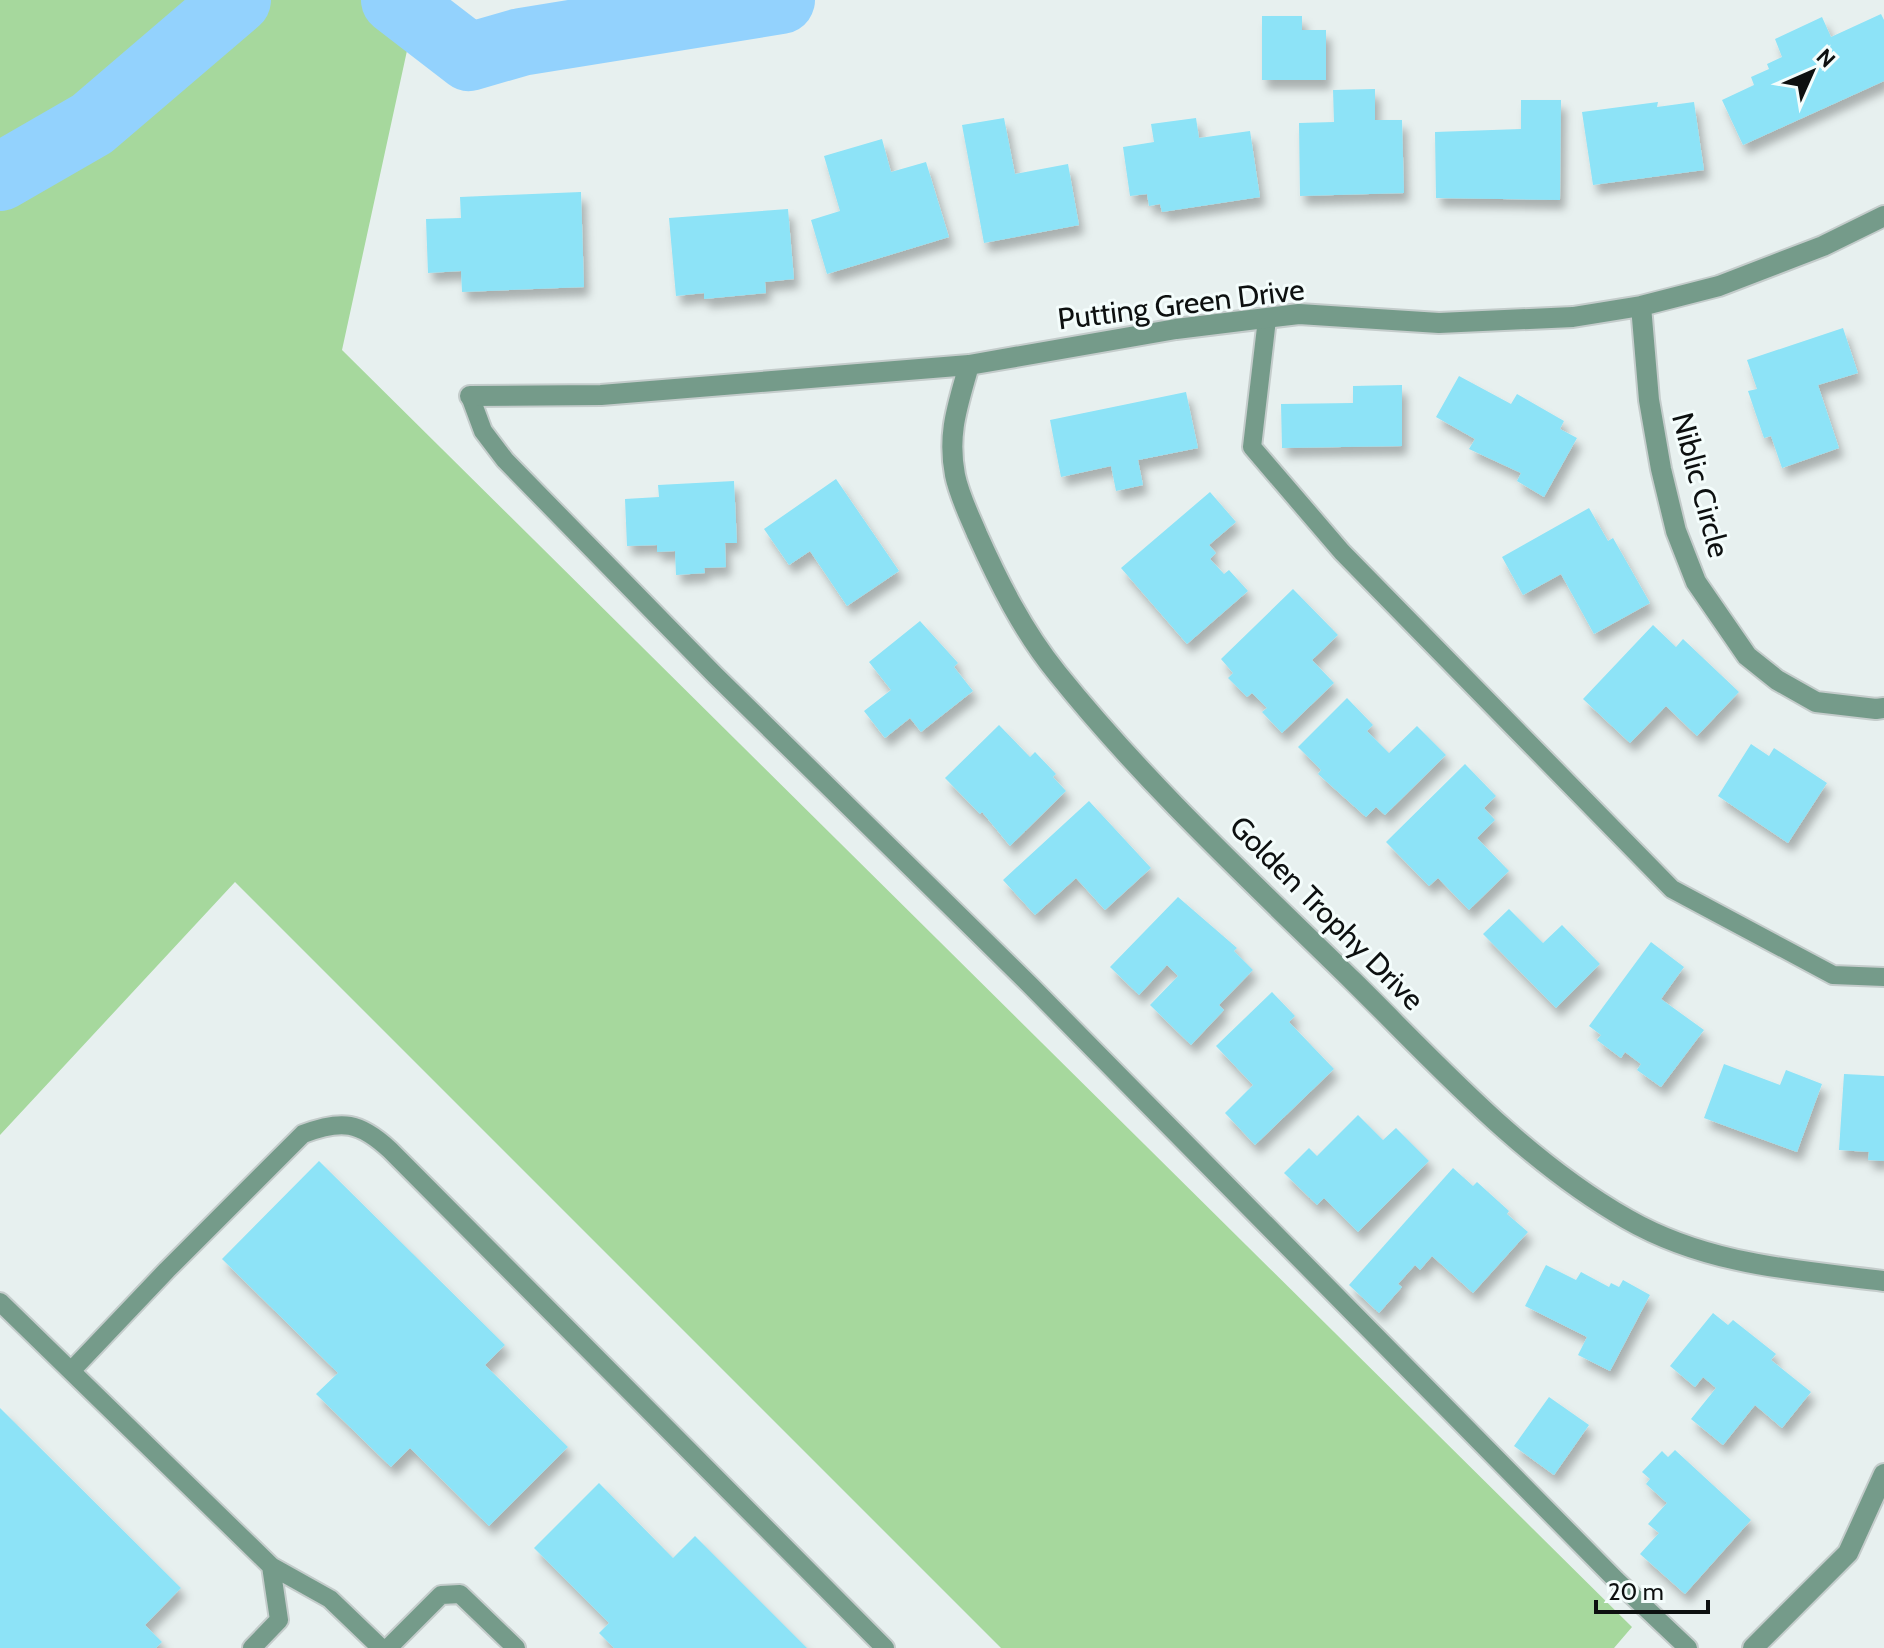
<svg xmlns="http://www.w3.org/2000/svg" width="1884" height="1648" viewBox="0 0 1884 1648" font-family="Cabin,sans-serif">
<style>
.green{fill:#a6d89d}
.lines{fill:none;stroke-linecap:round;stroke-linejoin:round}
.river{stroke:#93d2fd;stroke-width:68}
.building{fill:#8de3f7;filter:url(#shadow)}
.service-casing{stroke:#c4cccb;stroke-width:22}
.minor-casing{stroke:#c4cccb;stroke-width:24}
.service{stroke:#759b8a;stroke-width:18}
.minor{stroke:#759b8a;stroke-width:20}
.labels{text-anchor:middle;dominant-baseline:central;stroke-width:6;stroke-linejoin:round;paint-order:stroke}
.street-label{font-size:30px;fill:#0d1010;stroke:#f4fdfc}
</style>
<defs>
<filter id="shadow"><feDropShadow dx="5" dy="9" stdDeviation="4" flood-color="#0004"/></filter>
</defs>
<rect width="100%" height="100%" fill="#e7f0ef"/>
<path class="green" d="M0,0H418L342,350L1632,1627L1614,1648H1001L235,882L0,1135Z"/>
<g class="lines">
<path class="river" d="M395,0L469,57L521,42L781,0
M0,177L92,124L237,0"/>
</g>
<path class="building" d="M1881,14L1884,20V81L1743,145L1722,100L1754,85L1751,77L1769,69L1767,64L1782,57L1775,39L1822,17L1831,37Z
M1262,16H1302V30H1326V80H1262Z
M1375,89V120H1402L1404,193L1300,196L1299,123L1334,122L1333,90Z
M1521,100H1561L1560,200L1436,198L1435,132L1521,129Z
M1658,102L1657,107L1694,102L1704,170L1593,185L1582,112Z
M1004,118L1015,174L1068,164L1079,225L984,243L962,125Z
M1196,118L1199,138L1250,131L1260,197L1162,212L1160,204L1149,206L1147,194L1130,196L1123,147L1154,142L1151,124Z
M882,139L891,172L926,162L949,237L827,274L811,220L840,211L824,156Z
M581,192L584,287L462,292L461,271L428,273L426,219L461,218L460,197Z
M788,209L794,279L765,282L766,293L704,299V293L676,296L669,218Z
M1843,328L1858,373L1818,385L1839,448L1782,468L1771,436L1764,438L1748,391L1757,389L1747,360Z
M1459,376L1511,404L1517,394L1564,421L1560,429L1577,438L1544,497L1517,481L1521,473L1469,449L1475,439L1436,417Z
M1402,385V446L1282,448L1281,404L1353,403V386Z
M1186,392L1198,448L1138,460L1143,485L1116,491L1111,466L1061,477L1050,420Z
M836,479L899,571L847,606L810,551L789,565L764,529Z
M734,481L737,543H725L726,567L704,568L705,573L676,575L675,551L657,552V545L627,546L625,499L659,497L658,485Z
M1210,492L1236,522L1209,545L1216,553L1210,559L1224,574L1229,570L1248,591L1187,644L1121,568Z
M1589,508L1608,541L1613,538L1650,603L1594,634L1561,574L1523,595L1502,557Z
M1293,589L1338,635L1312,660L1334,683L1282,733L1262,712L1267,708L1252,693L1247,697L1228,678L1233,673L1221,659Z
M920,621L958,663L954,667L973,691L921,732L910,718L885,738L864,711L891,690L869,662Z
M1653,625L1676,647L1683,639L1739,692L1697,736L1666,706L1630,743L1583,699Z
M1347,698L1373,725L1367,731L1389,753L1417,726L1446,755L1385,815L1376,807L1366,817L1318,774L1321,770L1298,747Z
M999,725L1030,757L1035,752L1056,774L1053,777L1066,791L1010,846L982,812L980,814L945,778Z
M1751,744L1769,756L1774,748L1827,783L1788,843L1718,796Z
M1465,764L1496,796L1484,808L1495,820L1477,838L1509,871L1469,910L1438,878L1429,886L1386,842Z
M1089,801L1151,868L1105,910L1076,878L1035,915L1003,880Z
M1178,897L1237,948L1234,951L1253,970L1219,1005L1224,1010L1191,1045L1150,1005L1178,976L1167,965L1139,995L1110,967Z
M1509,909L1543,943L1562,925L1600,964L1556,1008L1483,934Z
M1651,942L1684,967L1661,999L1704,1030L1661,1087L1637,1070L1641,1064L1625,1052L1621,1058L1597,1040L1601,1035L1589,1026Z
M1272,992L1295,1016L1289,1022L1334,1069L1255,1145L1225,1113L1253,1085L1216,1046Z
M1724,1064L1780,1085L1786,1070L1822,1084L1797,1152L1704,1118Z
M1844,1074L1884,1076V1161L1868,1160L1869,1152L1839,1150Z
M1358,1115L1383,1140L1396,1128L1429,1161L1358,1232L1324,1198L1317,1205L1284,1173L1309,1148L1317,1156Z
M319,1161L505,1345L485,1365L568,1447L489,1526L410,1448L391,1467L316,1394L338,1373L222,1259Z
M1453,1168L1473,1186L1477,1182L1509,1211L1507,1214L1528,1232L1473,1293L1432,1256L1420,1270L1415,1265L1398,1284L1402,1287L1379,1313L1349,1285Z
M1546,1265L1576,1280L1581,1272L1609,1287L1611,1283L1619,1287L1623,1280L1650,1295L1610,1371L1578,1355L1587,1337L1525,1306Z
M1713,1313L1728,1325L1733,1320L1776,1354L1771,1360L1811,1392L1782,1428L1755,1405L1723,1445L1691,1419L1716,1388L1703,1377L1695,1387L1670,1366Z
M1549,1397L1589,1425L1554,1475L1514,1446Z
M0,1408L181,1588L145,1625L162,1642L156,1648H0Z
M1675,1450L1751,1520L1685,1594L1640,1554L1659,1533L1648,1524L1667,1503L1646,1484L1650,1479L1642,1472L1662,1451L1668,1457Z
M599,1483L673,1558L695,1536L807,1648H614L599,1633L609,1623L534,1548Z"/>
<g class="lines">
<defs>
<path id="service" d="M1267,319L1252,447L1342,552L1672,889L1833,975L1884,977
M470,396L483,431L505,460L715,675L1031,986L1616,1580L1688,1648
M0,1302L271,1566L279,1620L252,1648
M71,1371L167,1270L303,1134C342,1119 360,1122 390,1150L885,1648
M271,1566L330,1599L381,1648
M388,1648L441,1595L460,1594L516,1648"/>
<path id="minor" d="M1641,306L1649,400L1661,469L1676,531L1696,582L1747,656L1777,680L1816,702L1876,709L1884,708
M969,365C958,405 947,433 955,475C959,495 969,515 977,534C999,583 1023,631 1057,673C1146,784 1252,882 1353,981C1439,1066 1522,1159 1627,1219C1707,1265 1795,1270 1884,1281
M470,396L601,395L969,365L1176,329L1299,314L1439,323L1573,317L1641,306L1719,286L1823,246L1884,216
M1753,1648L1848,1553L1884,1474"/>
</defs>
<use href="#service" class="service-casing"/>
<use href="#minor" class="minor-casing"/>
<use href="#service" class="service"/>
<use href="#minor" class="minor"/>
</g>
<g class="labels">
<g class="street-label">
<text transform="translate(1181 304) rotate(-7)">Putting Green Drive</text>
<text transform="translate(1701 485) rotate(75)">Niblic Circle</text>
<text transform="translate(1327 913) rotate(45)">Golden Trophy Drive</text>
</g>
</g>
<g transform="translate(1812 72) rotate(45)" stroke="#f4fdfc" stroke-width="6" paint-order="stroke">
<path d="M0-6L14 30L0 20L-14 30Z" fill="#0d1010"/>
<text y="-12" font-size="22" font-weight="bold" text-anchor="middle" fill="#0d1010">N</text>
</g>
<path d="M1596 1600v12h112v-12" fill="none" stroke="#0d1010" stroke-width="4"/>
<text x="1608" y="1600" font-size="24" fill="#0d1010" stroke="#f4fdfc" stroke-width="6" paint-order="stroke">20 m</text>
</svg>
